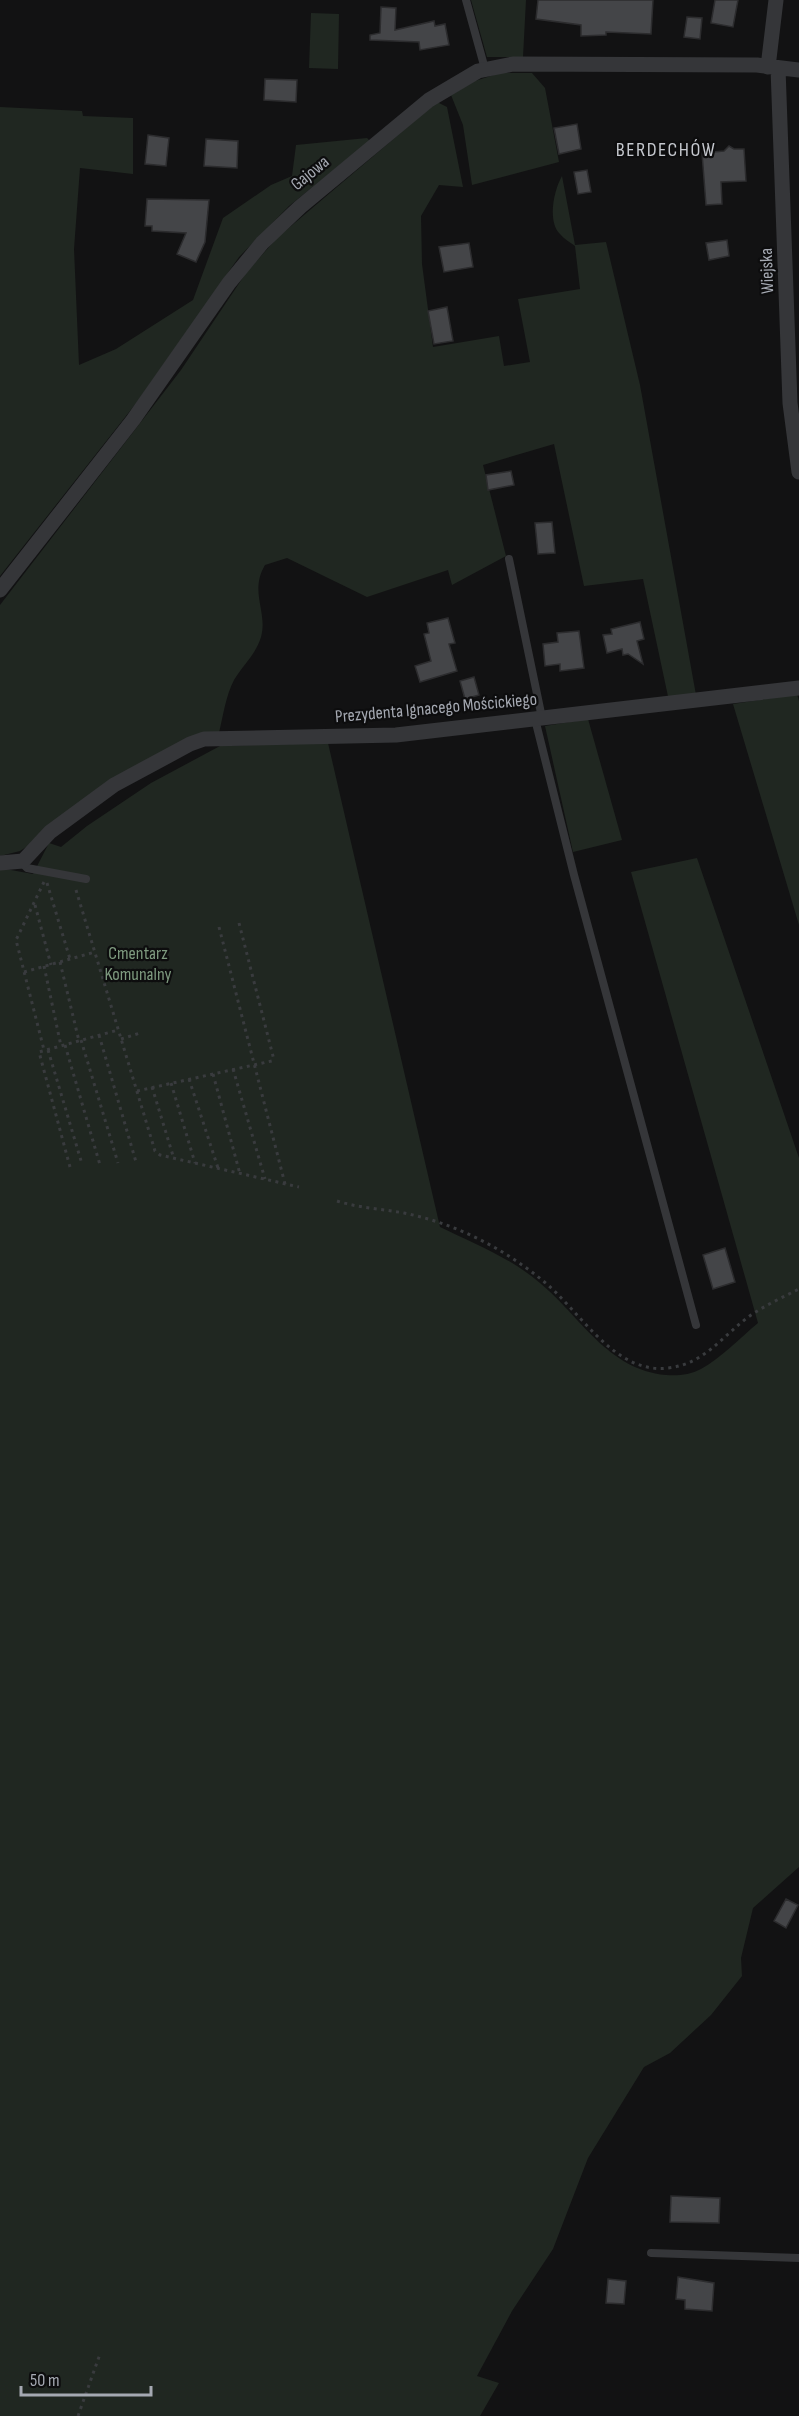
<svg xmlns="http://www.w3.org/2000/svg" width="799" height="2416" viewBox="0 0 799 2416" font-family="'Sofia Sans Condensed',sans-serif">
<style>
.green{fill:#202721}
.building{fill:#444548;stroke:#2c2c2e;stroke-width:1.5}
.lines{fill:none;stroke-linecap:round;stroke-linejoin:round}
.path{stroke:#393b3e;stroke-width:3;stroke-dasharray:3 4.5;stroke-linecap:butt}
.lane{stroke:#353639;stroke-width:8}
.street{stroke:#353639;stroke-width:15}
.labels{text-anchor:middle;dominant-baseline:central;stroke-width:4.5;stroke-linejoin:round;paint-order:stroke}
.street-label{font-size:18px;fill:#a5a9b2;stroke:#0d0d0e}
.park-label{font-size:18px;fill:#7e9a7f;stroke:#0d0d0e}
.neighbourhood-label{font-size:20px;letter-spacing:1.5px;fill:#c5c8ce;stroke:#0d0d0e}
</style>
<rect width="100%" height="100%" fill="#121213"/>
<path class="green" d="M471,0H526L523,57H487Z
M311,13L339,14L338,69L309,68Z
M500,73H532L545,88L559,162L472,185L463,125L451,95L475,81Z
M437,102L447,107L463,187L439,185L421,216L422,264L433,347L499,336L504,366L530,362L518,299L580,289L575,246C570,242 564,239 560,234C547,221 554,190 562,176L575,245L606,242L640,385L696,695L669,701L643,579L584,586L554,444L483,465L506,556L452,585L448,570L367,597L287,558L265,565C249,592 268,612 261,637C256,654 243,665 234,680C226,695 223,716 219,733L197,736L20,851L0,856V605L181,370L246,273L277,238Z
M0,107L82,111L83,116L133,118V174L80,168L74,249L79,365L116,349L193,300L223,218L271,185L292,176L296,145L367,138L370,141L289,206L239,257L137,402L0,576Z
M797,694L799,701V925L733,704Z
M588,719L622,840L573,852L545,726Z
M328,743L440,1227C473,1243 511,1258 540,1283C580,1316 608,1370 666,1375C677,1376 690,1375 701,1369C721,1358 740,1338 758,1323L631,872L697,858L799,1158V1867L753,1908L741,1958L742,1976L711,2015L670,2053L644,2067L588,2158L553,2249L512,2311L477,2376L499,2383L480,2416H0V868L33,874L49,843L61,847L87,826L151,783L220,746Z"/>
<path class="building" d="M538,0H653L651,34L606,32V35L581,36V25L536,19Z
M715,0H738L733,27L711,23Z
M381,7L396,8L395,30L434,21L435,26L445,24L449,45L420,50L419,42L370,40V35L380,33Z
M687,17L702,18L700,39L684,37Z
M265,79L297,80L296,102L264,100Z
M577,124L581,149L559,154L554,128Z
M148,135L169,138L166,166L145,164Z
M206,139L238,141L237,168L204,166Z
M729,146L734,149H744L746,181L721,182L722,204L706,205L702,153L724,151Z
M587,170L591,192L578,194L574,172Z
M147,199L209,200L205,242L196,262L177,254L186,233L152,231V226H145Z
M727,240L729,256L709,260L706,243Z
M469,243L473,267L444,272L439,247Z
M447,307L453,341L434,344L428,311Z
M511,471L514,485L488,490L486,475Z
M552,522L555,553L538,554L535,523Z
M448,618L455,643L449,644L457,671L420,682L415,666L431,661L424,634L429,633L427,623Z
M640,622L644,639L637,641L643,664L628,654L623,655L622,649L607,653L603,635L612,634L611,629Z
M579,631L584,668L560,671V664L545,666L543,644L558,642L557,633Z
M474,677L479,695L465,699L460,681Z
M725,1248L735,1282L713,1289L703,1255Z
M786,1899L798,1905L786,1928L774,1921Z
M671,2196L720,2198L719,2223L670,2222Z
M678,2277L714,2283L712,2311L685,2309V2300L676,2299Z
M608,2279L626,2281L624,2304L606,2303Z"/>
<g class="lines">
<path class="path" d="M44,882L16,940L44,1050
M47,883L70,959
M76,890L155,1151L160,1155L299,1187
M35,905L51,965
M239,923L274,1060
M219,927L285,1184
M60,962L79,1041
M44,966L61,1046
M24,972L95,952
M99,1035L136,1162
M121,1039L140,1033
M81,1040L118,1163
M65,1045L100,1165
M48,1050L82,1164
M233,1069L265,1179
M213,1074L240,1174
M189,1079L218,1168
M171,1083L195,1163
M152,1087L174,1159
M137,1091L276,1060
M70,1167L39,1052L118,1030
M337,1201C359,1208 382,1209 404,1213C454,1223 503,1248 542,1280C579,1309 614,1375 668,1368C705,1364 723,1335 751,1315C766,1305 783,1297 799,1289
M78,2416L100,2354"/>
<path class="lane" d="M466,0L485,69
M509,559L542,718
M535,719L574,875L696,1325
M21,862L27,868L86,879
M651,2253L799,2258"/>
<path class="street" d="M768,67L776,0
M778,68L790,403L799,472
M0,590L133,420L229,283L262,243L300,207L429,100L478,71L513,64L757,65L799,70
M0,863L23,861L50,832L114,785L190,744L204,739L396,735L799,688"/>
</g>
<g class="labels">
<g class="street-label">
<text transform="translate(310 173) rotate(-39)">Gajowa</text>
<text transform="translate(767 271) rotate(-92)">Wiejska</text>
<text transform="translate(436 708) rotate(-5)">Prezydenta Ignacego Mościckiego</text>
</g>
<g class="park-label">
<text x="138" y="953">Cmentarz<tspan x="138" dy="21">Komunalny</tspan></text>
</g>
<g class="neighbourhood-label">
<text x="666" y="150">BERDECHÓW</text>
</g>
</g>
<path d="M21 2386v9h130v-9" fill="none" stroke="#a5a9b2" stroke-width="3"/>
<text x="30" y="2386" font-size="18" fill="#a5a9b2" stroke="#0d0d0e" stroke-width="4.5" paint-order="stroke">50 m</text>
</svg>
